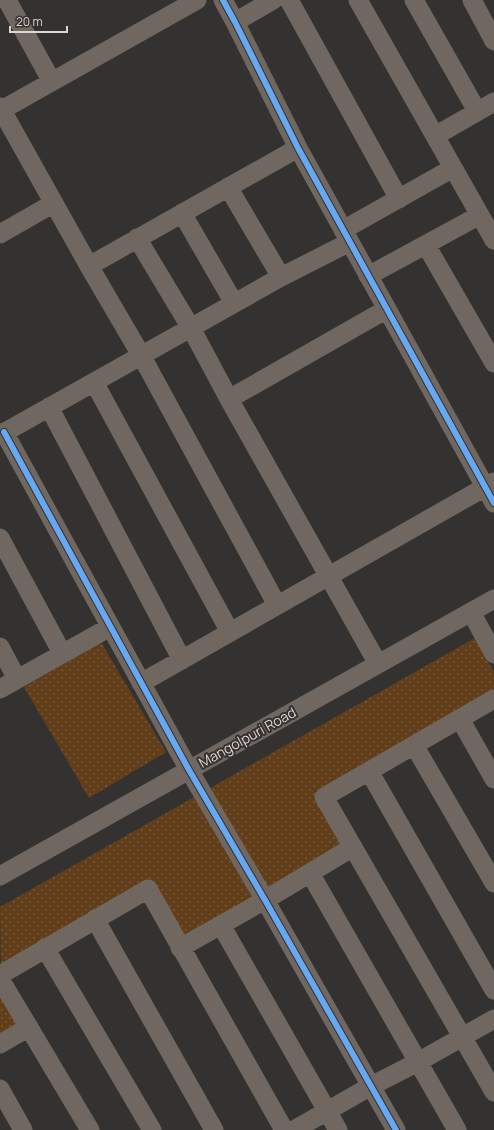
<svg xmlns="http://www.w3.org/2000/svg" width="494" height="1130" viewBox="0 0 494 1130" font-family="Manrope,sans-serif">
<style>
.park{fill:url(#park-dots)}
.lines{fill:none;stroke-linecap:round;stroke-linejoin:round}
.minor{stroke:#6f6760;stroke-width:19}
.cycleway-casing{stroke:#36312e;stroke-width:8}
.cycleway{stroke:#66a8f1;stroke-width:6}
.labels{text-anchor:middle;dominant-baseline:central;stroke-width:4;stroke-linejoin:round;paint-order:stroke}
.street-label{font-size:14px;fill:#dad7d5;stroke:#36312e}
</style>
<defs>
<pattern id="park-dots" width="8" height="8" patternUnits="userSpaceOnUse"><rect width="8" height="8" fill="#613e19"/><path d="M2 2h.1M6 6h.1" fill="none" stroke="#77593a" stroke-width="1.8" stroke-linecap="round"/></pattern>
</defs>
<rect width="100%" height="100%" fill="#343230"/>
<path class="park" d="M475,638L494,672V689L315,791L346,846L170,945L137,887L1,965L0,907Z
M101,642L166,752L89,798L24,687Z
M0,989L20,1025L0,1037Z"/>
<g class="lines">
<path class="minor" d="M7,0L52,82
M223,0L235,22L298,148L494,503
M289,0L399,199
M358,0L494,240
M414,0L477,111
M472,0L494,41
M235,22L273,0
M0,107L89,266L141,355L277,605
M0,111L197,0
M435,136L494,102
M228,187L281,277
M182,213L234,303
M343,230L453,168
M0,234L54,203
M137,238L191,328L229,399L378,664
M426,245L494,363
M89,266L298,148
M368,276L480,215
M94,382L230,632
M229,399L387,309
M49,407L182,660
M4,432L189,770L265,900L396,1130
M0,435L281,277L350,242
M0,538L62,653
M471,612L494,654
M0,647L17,679
M141,683L494,482
M0,689L110,627
M494,699L324,797L494,1092
M460,719L494,779
M414,745L494,883
M369,771L494,990
M310,873L457,1130
M0,876L494,599
M95,919L214,1130
M221,925L338,1130
M45,948L152,1130
M180,948L265,900L353,847
M0,975L148,889L284,1130
M0,979L90,1130
M0,1044L29,1027
M0,1089L23,1130
M294,1130L371,1086L418,1062L494,1019"/>
<defs>
<path id="cycleway" d="M223,0L235,22L298,148L494,503
M4,432L189,770L265,900L396,1130"/>
</defs>
<use href="#cycleway" class="cycleway-casing"/>
<use href="#cycleway" class="cycleway"/>
</g>
<g class="labels">
<g class="street-label">
<text transform="translate(247 737) rotate(-29)">Mangolpuri Road</text>
</g>
</g>
<path d="M10 26v6h57v-6" fill="none" stroke="#dad7d5" stroke-width="2"/>
<text x="16" y="26" font-size="12" fill="#dad7d5" stroke="#36312e" stroke-width="3" paint-order="stroke">20 m</text>
</svg>
